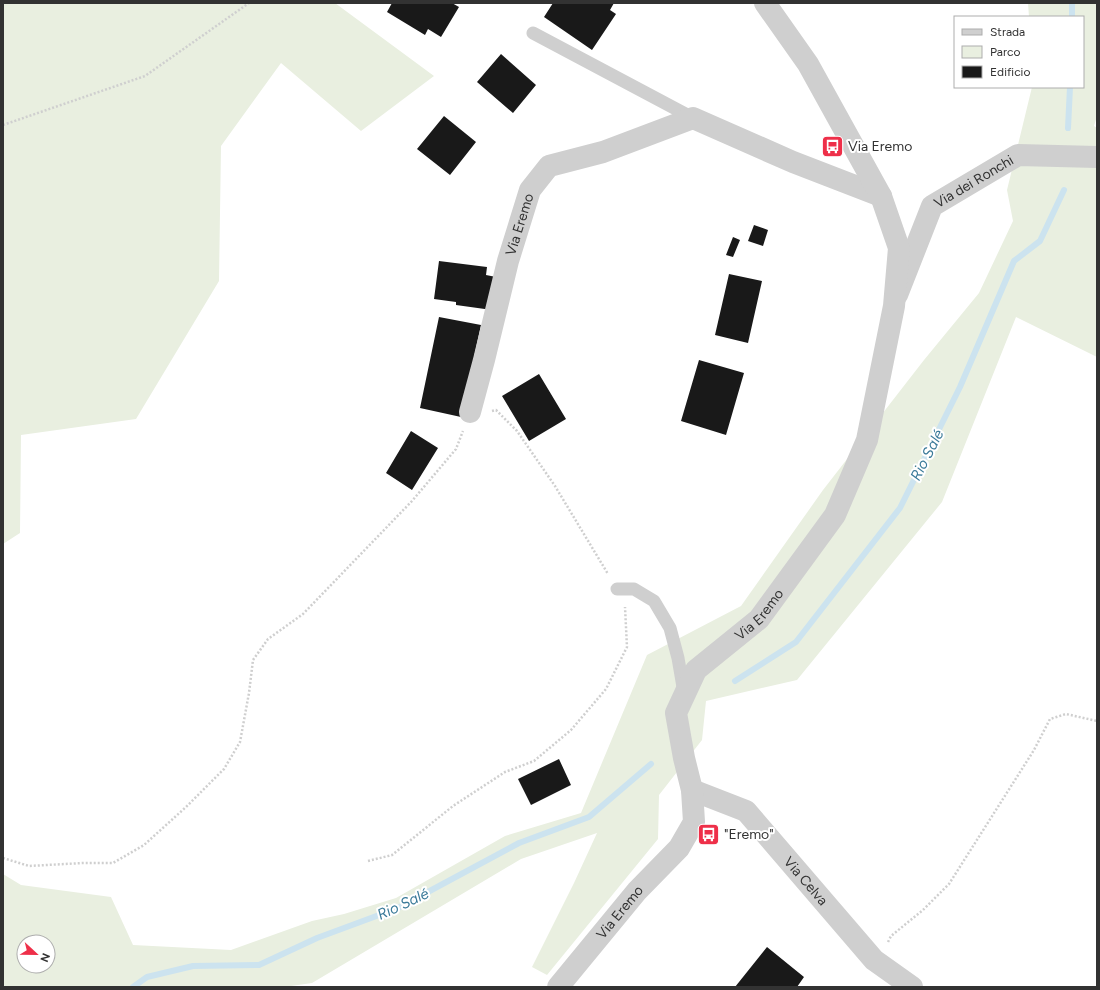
<svg xmlns="http://www.w3.org/2000/svg" width="1100" height="990" viewBox="0 0 1100 990" font-family="Figtree,sans-serif">
<style>
.green{fill:#e9efe0;fill-rule:evenodd}
.lines{fill:none;stroke-linecap:round;stroke-linejoin:round}
.stream{stroke:#cce3ef;stroke-width:6}
.building{fill:#191919}
.path{stroke:#cfcfcf;stroke-width:2.5;stroke-dasharray:2 2;stroke-linecap:butt}
.service{stroke:#cfcfcf;stroke-width:13}
.minor{stroke:#cfcfcf;stroke-width:22}
.tertiary{stroke:#cfcfcf;stroke-width:22}
.labels{text-anchor:middle;dominant-baseline:central;stroke-width:4;stroke-linejoin:round;paint-order:stroke}
.poi-label{font-size:14px;fill:#323232;stroke:#fff;text-anchor:start}
.street-label{font-size:14px;fill:#323232;stroke:#fff}
.water-label{font-size:15px;font-style:italic;fill:#3a7a99;stroke:#fff}
</style>
<rect width="100%" height="100%" fill="#fff"/>
<path class="green" d="M3,3H335L434,76L361,131L281,63L221,146L219,281L136,419L21,435L20,533L3,544Z
M1028,3H1097V116L1094,126L1097,128V357L1016,317L942,502L797,680L706,701L702,740L659,795L658,839L547,975L532,967L574,883L597,833L521,859L312,983L284,987H3V874L21,885L111,897L133,945L231,950L312,921L344,914L396,898L505,836L581,813L647,655L741,606L823,490L924,360L979,293L1013,221L1007,190L1032,87H1083V17H1029ZM24,942H48V966H24Z"/>
<g class="lines">
<path class="stream" d="M1072,17V3
M1068,128L1070,87
M735,681L796,642L900,508L960,387L1014,261L1040,241L1064,190
M133,987L147,977L193,966L259,965L317,938L398,908L519,843L589,817L651,764"/>
</g>
<path class="building" d="M392,3H452L459,7L441,37L428,29L425,35L387,12Z
M553,3H614L610,10L616,14L592,50L544,17Z
M501,54L536,85L513,113L477,82Z
M444,116L476,142L450,175L417,149Z
M754,225L768,230L763,246L748,241Z
M733,237L740,240L733,257L726,255Z
M439,261L487,267L486,275L496,277L492,310L456,305V302L434,299Z
M729,274L762,281L748,343L715,335Z
M439,317L481,325L461,417L420,408Z
M699,360L744,373L726,435L681,421Z
M539,374L566,419L529,441L502,396Z
M411,431L438,448L412,490L386,473Z
M559,759L571,785L531,805L518,779Z
M767,947L804,977L797,987H735Z"/>
<g class="lines">
<path class="path" d="M3,125L145,76L249,3
M492,411L496,410L517,431L555,486L608,574
M3,858L29,866L83,863H113L144,845L186,807L224,769L240,742L249,693L253,660L268,639L303,614L412,501L456,449L463,431
M368,861L392,855L453,806L505,772L534,761L571,730L606,689L627,647L625,607
M888,942L891,936L923,910L949,884L1034,750L1050,719L1066,714L1097,721"/>
<path class="service" d="M533,33L693,118
M617,589H634L654,601L670,628L678,658L684,693"/>
<g class="minor">
<path id="s1" d="M897,295L932,206L1018,155L1097,157"/>
<path id="s2" d="M470,412L484,360L508,261L530,190L549,166L603,152L693,118L793,162L881,196"/>
<path id="s3" d="M692,790L746,811L874,960L912,987"/>
</g>
<path class="tertiary" id="s4" d="M558,987L637,891L679,848L694,822L692,790L684,758L676,713L696,670L759,619L835,515L867,440L894,306L899,248L881,196L808,64L765,3"/>
</g>
<defs>
<symbol id="bus-square" viewBox="-11 -11 22 22"><rect x="-9" y="-9" width="18" height="18" rx="4" fill="#ee2f49" stroke="#fff"/><path d="M-5-6H5V4H4V6H2V4H-2V6H-4V4H-5ZM-3.5-4V0h7V-4ZM-3.5 1.2v1.5H-2V1.2ZM2 1.2v1.5H3.5V1.2Z" fill="#fff"/></symbol>
</defs>
<g fill-rule="evenodd">
<use href="#bus-square" x="820" y="134" width="25" height="25"/>
<use href="#bus-square" x="696" y="822" width="25" height="25"/>
</g>
<g class="labels">
<g class="poi-label">
<text x="848" y="146">Via Eremo</text>
<text x="724" y="834">"Eremo"</text>
</g>
<g class="street-label">
<text stroke="none"><textPath href="#s1" startOffset="144">Via dei Ronchi</textPath></text>
<text stroke="none"><textPath href="#s2" startOffset="194">Via Eremo</textPath></text>
<text stroke="none"><textPath href="#s4" startOffset="457">Via Eremo</textPath></text>
<text stroke="none"><textPath href="#s3" startOffset="150">Via Celva</textPath></text>
<text stroke="none"><textPath href="#s4" startOffset="97">Via Eremo</textPath></text>
</g>
<g class="water-label">
<text transform="translate(927 455) rotate(-63)">Rio Salé</text>
<text transform="translate(403 904) rotate(-25)">Rio Salé</text>
</g>
</g>
<rect width="1100" height="990" fill="none" stroke="#323232" stroke-width="8"/>
<rect x="954" y="16" width="130" height="72" fill="#ffffff" stroke="#adadad"/>
<rect x="962" y="29" width="20" height="6" fill="#cfcfcf" stroke="#adadad"/>
<text x="990" y="36" font-size="12" fill="#323232">Strada</text>
<rect x="962" y="46" width="20" height="12" fill="#e9efe0" stroke="#adadad"/>
<text x="990" y="56" font-size="12" fill="#323232">Parco</text>
<rect x="962" y="66" width="20" height="12" fill="#191919" stroke="#adadad"/>
<text x="990" y="76" font-size="12" fill="#323232">Edificio</text>
<g transform="translate(36 954) rotate(112)"><circle r="19" fill="#ffffff" stroke="#adadad"/>
<path d="M0-3L7 15L0 10L-7 15Z" fill="#ee2f49"/>
<text y="-6" font-size="11" font-weight="bold" text-anchor="middle" fill="#323232">N</text>
</g>
</svg>
